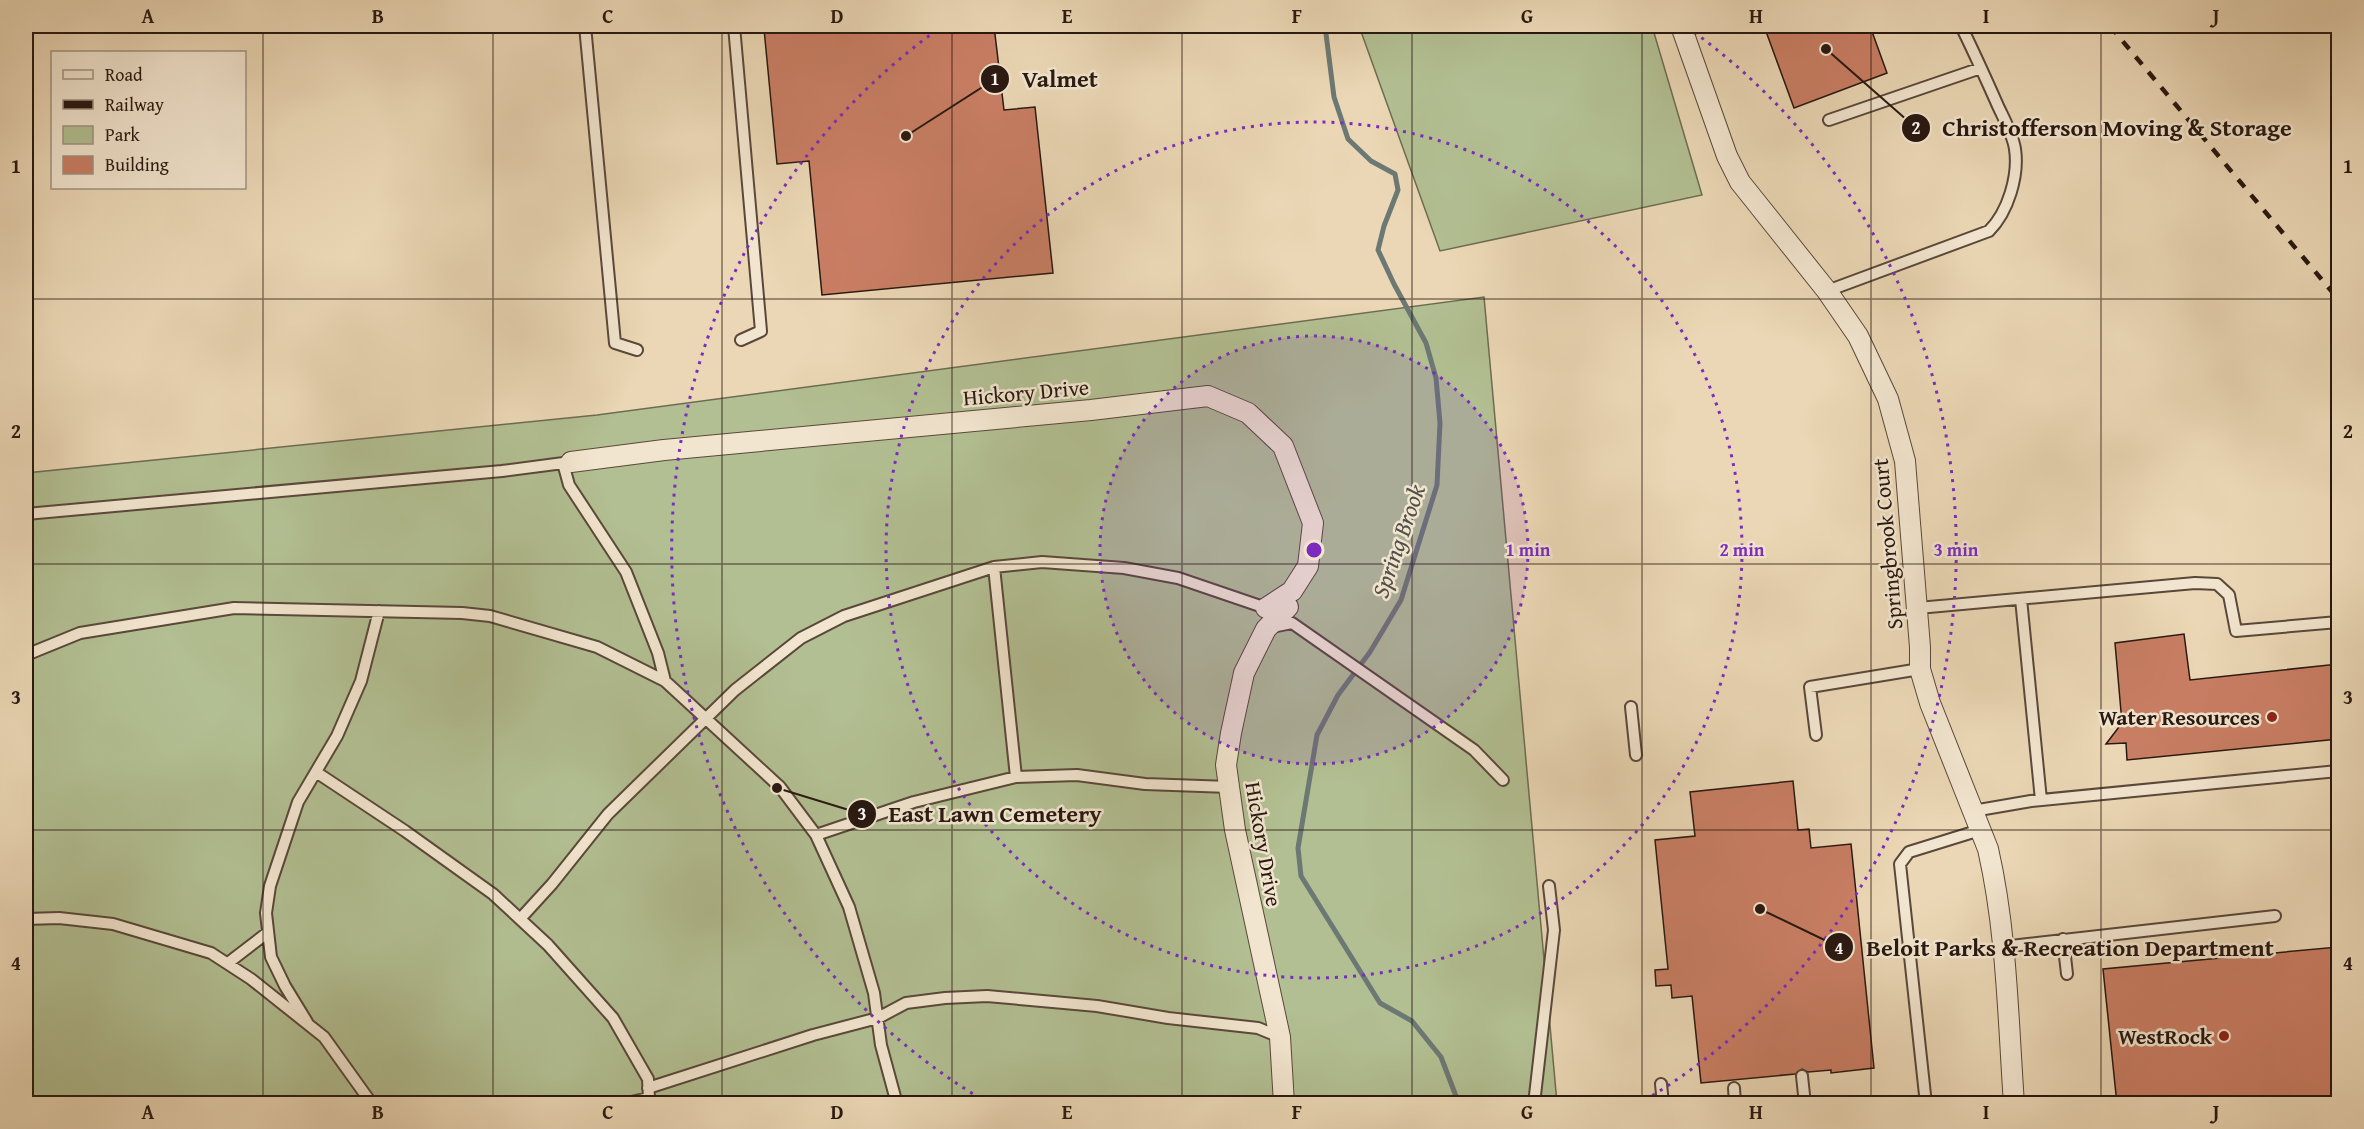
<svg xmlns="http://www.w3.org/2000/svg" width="2364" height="1129" viewBox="0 0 2364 1129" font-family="'Gentium Book Plus',serif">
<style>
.green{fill:#b2bf92;stroke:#6d6c52;stroke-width:1.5}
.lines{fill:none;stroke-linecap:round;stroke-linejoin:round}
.stream{stroke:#6c7873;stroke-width:5}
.building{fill:#c97e64;stroke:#281811;stroke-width:1.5}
.service-casing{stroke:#59483a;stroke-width:14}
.minor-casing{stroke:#59483a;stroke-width:22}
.service{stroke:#f2e5cf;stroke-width:10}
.minor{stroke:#f2e5cf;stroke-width:20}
.rail{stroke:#281811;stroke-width:4.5;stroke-dasharray:10 10;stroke-linecap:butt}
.grid{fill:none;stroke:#281811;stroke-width:1.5;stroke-opacity:0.55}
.ring{fill:none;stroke:#7b2cbf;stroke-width:3;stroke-dasharray:3 6}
.poi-dot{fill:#8f2418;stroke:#f2e5cf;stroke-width:2}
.labels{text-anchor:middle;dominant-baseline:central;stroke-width:5;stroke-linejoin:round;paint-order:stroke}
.street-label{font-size:22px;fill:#281811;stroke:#f2e5cf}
.poi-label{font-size:22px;font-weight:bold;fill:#281811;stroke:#f2e5cf;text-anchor:end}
.water-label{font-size:24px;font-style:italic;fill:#50504a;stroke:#f2e5cf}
.centre{fill:#7b2cbf;stroke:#f2e5cf;stroke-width:3}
.ring-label{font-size:18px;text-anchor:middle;font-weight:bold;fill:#7b2cbf;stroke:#f2e5cf;stroke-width:5;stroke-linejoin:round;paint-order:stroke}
.leader{fill:none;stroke:#281811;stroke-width:2}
.callout-dot{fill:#281811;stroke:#f2e5cf;stroke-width:2}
.mark-label{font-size:18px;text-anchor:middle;font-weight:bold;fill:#fff}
.callout-label{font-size:24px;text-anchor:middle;font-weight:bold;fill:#281811;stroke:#f2e5cf;stroke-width:5;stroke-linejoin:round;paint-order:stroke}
.neatline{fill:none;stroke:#281811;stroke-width:2}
.grid-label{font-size:20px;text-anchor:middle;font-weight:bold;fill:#281811}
</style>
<rect width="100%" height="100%" fill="#ebd7b5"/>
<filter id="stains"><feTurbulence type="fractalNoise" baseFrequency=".00333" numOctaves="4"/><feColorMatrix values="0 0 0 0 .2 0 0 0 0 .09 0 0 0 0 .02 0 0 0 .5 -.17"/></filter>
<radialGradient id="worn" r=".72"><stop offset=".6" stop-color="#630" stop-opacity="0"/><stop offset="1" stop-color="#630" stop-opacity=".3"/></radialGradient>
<path class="green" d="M1359,26H1652L1702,195L1440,251Z
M1484,297L1557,1103L26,1104V473L597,415Z"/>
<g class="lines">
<path class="stream" d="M1325,26L1334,97L1348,139L1371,161L1395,174L1398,190L1384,226L1378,250L1394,284L1426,343L1436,378L1440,423L1437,485L1401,600L1370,652L1338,695L1317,735L1298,848L1301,876L1380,1003L1412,1021L1441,1057L1459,1104"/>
</g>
<path class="building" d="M796,26H994L1004,110L1035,107L1053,273L822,295L809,161L777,164L764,29Z
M1764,26H1870L1887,73L1794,108Z
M2184,634L2190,680L2338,664V739L2127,760L2126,743L2106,744L2122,723L2115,643Z
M1793,781L1798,830L1809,829L1811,848L1851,844L1874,1068L1831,1073V1070L1808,1072L1802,1069L1795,1074L1701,1083L1692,996L1672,998L1671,985L1656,986L1655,970L1668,969L1655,840L1695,836L1690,792Z
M2338,947V1104H2117L2103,969Z"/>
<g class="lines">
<defs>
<path id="service" d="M585,26L615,343L637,350
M734,26L761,331L741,340
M1829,120L1981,68
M1827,291L1989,231C2008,212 2019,176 2015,149C2013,135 2004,119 1998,106C1986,79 1974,52 1961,26
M563,463L569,485L626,572L658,653L665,681
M26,514L502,471L571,462
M994,567L1016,777
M2021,599L2041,800
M1918,608L2195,583L2217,584L2229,595L2236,631L2338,622
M1272,627L1292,623L1474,750L1503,780
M26,655L80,633L234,608L462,613L490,616L597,647L665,681L780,787L816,835L849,907L874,993L881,1045L897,1104
M1631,707L1636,755
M1816,735L1810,687L1920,669
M316,772L405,831L493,894L548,945L613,1018L648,1079L649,1098L622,1104
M1973,811L2031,801L2338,771
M816,835L914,802L1016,777L1077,775L1145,784L1229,787
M26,919L59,918L113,924L211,953L251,979L324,1037L372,1104
M520,919L552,884L608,814L735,690L801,638L844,616L994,567L1042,562L1124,568L1178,578L1266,608
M2063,939L2067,974
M2002,947L2275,916
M228,963L267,933
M307,1022L285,986L271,957L266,913L270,886L298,802L337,736L361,681L379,611
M1802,1076L1805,1104
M1661,1084L1663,1104
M648,1088L813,1035L878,1018L906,1003L945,998L987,996L1097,1006L1168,1018L1258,1028L1280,1037
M1734,1088L1735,1104
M1534,1104L1554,930L1549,886
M1926,1104L1900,864L1909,852L1980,830"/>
<path id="minor" d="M1681,26L1727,156L1740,182L1827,291L1858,336L1888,399L1905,461L1920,647V669L1930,703L1988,849C2007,932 2008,1019 2014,1104
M571,462L664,450L1091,410L1208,396L1248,413L1283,446L1313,523L1308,566L1292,591L1266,608
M1284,1104L1280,1037L1235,830L1226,765L1231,733L1244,673L1266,629L1288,607"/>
</defs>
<use href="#service" class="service-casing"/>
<use href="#minor" class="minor-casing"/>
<use href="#service" class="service"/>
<use href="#minor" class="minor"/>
<path class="rail" d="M2110,26L2338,299"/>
</g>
<path class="grid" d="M263,26V1104M493,26V1104M722,26V1104M952,26V1104M1182,26V1104M1412,26V1104M1642,26V1104M1871,26V1104M2101,26V1104M26,299H2338M26,564H2338M26,830H2338"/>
<circle cx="1314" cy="550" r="214" fill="#7b2cbf" fill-opacity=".12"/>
<g class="ring">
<circle cx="1314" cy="550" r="214"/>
<circle cx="1314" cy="550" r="428"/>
<path d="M988 1103A642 642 0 0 1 941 27M1687 27A642 642 0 0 1 1640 1103"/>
</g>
<g class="poi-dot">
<circle cx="2272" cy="717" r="6"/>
<circle cx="2224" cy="1036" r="6"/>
</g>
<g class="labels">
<g class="street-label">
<text transform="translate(1026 392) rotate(-5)">Hickory Drive</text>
<text transform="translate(1887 544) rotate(-95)">Springbrook Court</text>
<text transform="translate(1264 844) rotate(80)">Hickory Drive</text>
</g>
<g class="poi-label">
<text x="2260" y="717">Water Resources</text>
<text x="2212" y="1036">WestRock</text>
</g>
<g class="water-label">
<text transform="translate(1398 541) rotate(-71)">Spring Brook</text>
</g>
</g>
<circle cx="1314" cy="550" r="9" class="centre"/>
<g class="ring-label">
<text x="1528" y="556">1 min</text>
<text x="1742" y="556">2 min</text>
<text x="1956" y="556">3 min</text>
</g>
<path class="leader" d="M906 136L995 79M1826 49L1916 128M777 788L862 814M1760 909L1839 947"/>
<g class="callout-dot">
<circle cx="906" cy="136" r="6"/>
<circle cx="1826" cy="49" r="6"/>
<circle cx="777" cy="788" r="6"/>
<circle cx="1760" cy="909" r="6"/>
<circle cx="995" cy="79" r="15"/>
<circle cx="1916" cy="128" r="15"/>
<circle cx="862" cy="814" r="15"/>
<circle cx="1839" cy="947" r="15"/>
</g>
<g class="mark-label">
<text x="995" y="85">1</text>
<text x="1916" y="134">2</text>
<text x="862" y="820">3</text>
<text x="1839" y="954">4</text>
</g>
<g class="callout-label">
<text x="1060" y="87">Valmet</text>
<text x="2117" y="136">Christofferson Moving &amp; Storage</text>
<text x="995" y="822">East Lawn Cemetery</text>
<text x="2070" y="956">Beloit Parks &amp; Recreation Department</text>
</g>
<rect width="2364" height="1129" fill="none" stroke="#ebd7b5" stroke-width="66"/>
<rect x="51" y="51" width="195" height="138" fill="#f2e5cf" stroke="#a19383" stroke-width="1.5"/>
<rect x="63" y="70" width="30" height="9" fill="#f2e5cf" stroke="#a19383" stroke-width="1.5"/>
<text x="105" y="81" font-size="18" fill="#281811">Road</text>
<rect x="63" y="100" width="30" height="9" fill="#281811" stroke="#a19383" stroke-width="1.5"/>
<text x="105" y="111" font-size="18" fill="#281811">Railway</text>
<rect x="63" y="126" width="30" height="18" fill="#b2bf92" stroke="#a19383" stroke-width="1.5"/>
<text x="105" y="141" font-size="18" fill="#281811">Park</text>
<rect x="63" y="156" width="30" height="18" fill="#c97e64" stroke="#a19383" stroke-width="1.5"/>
<text x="105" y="171" font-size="18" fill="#281811">Building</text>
<rect x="33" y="33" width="2298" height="1063" class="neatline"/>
<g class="grid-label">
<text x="148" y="23">A</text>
<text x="378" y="23">B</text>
<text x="608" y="23">C</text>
<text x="837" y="23">D</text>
<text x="1067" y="23">E</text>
<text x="1297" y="23">F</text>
<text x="1527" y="23">G</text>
<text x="1756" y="23">H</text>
<text x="1986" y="23">I</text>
<text x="2216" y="23">J</text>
<text x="16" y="173">1</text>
<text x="2348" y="173">1</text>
<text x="16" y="438">2</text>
<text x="2348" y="438">2</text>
<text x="16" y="704">3</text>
<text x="2348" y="704">3</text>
<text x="16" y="970">4</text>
<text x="2348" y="970">4</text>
<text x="148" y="1119">A</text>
<text x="378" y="1119">B</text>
<text x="608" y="1119">C</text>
<text x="837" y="1119">D</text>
<text x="1067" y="1119">E</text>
<text x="1297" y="1119">F</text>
<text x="1527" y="1119">G</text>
<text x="1756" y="1119">H</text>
<text x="1986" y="1119">I</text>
<text x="2216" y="1119">J</text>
</g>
<rect width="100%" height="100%" filter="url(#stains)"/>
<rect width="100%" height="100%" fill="url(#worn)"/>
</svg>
